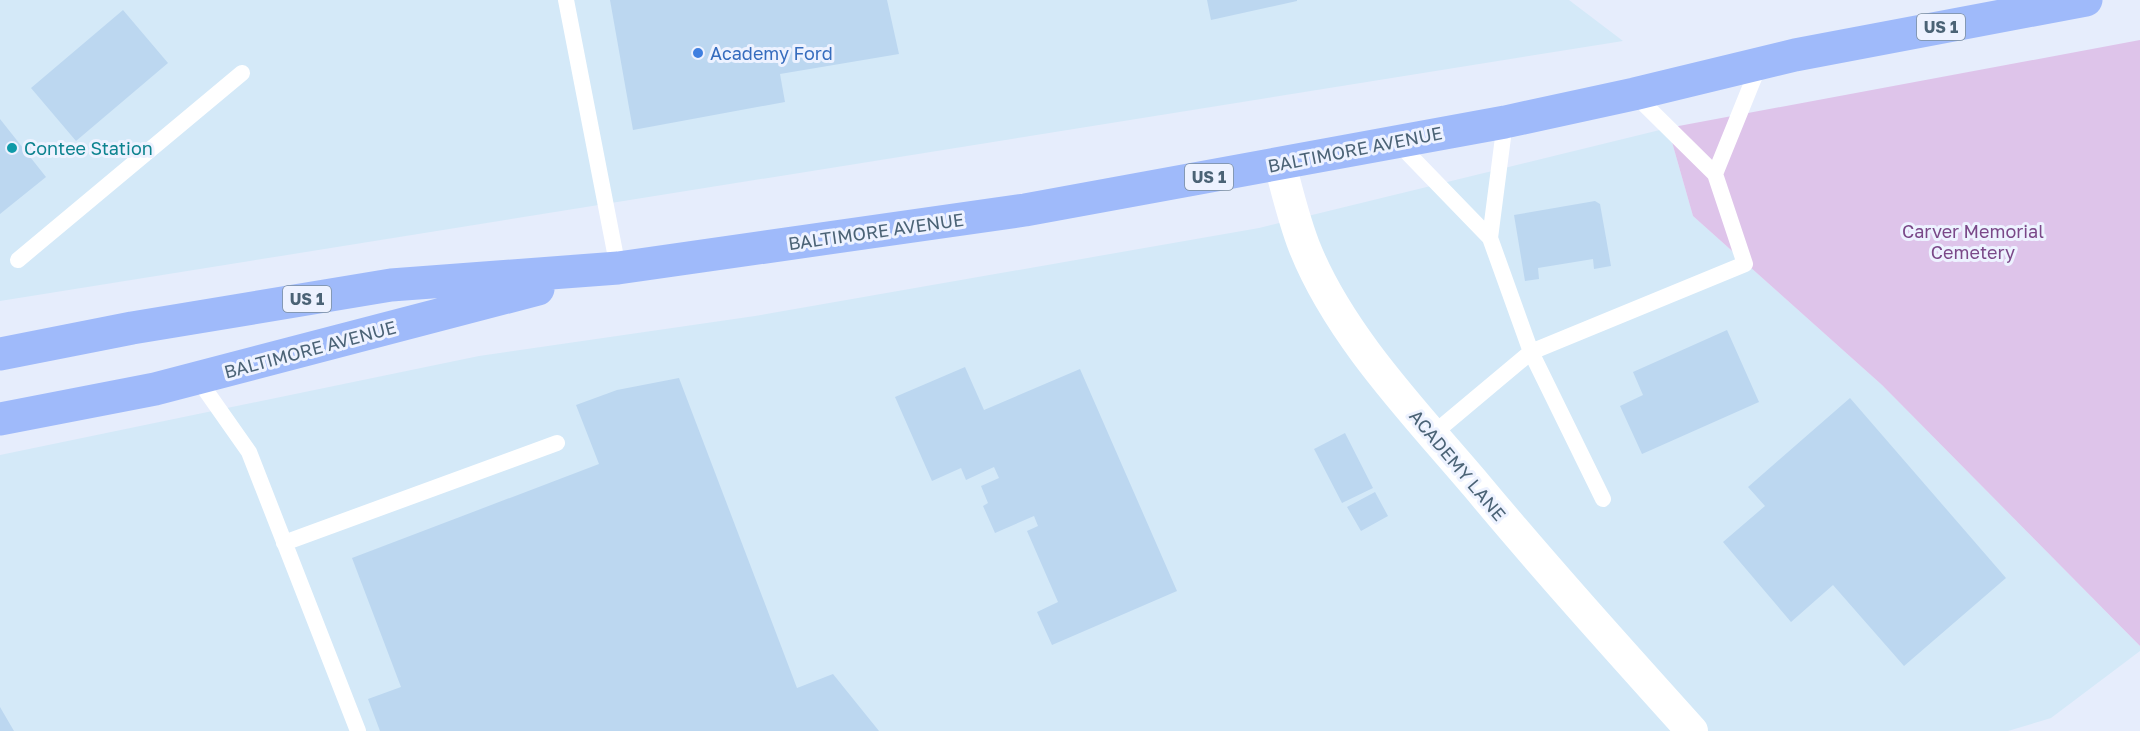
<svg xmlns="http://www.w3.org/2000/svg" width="2140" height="731" viewBox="0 0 2140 731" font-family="'Golos Text',sans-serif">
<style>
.commercial{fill:#d4e9f8}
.green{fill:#dec4ea}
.building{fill:#bcd7f0}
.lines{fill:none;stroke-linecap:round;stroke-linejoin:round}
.lane{stroke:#fff;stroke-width:16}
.street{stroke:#fff;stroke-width:32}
.primary{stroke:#9fbafa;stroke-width:33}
.shop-dot{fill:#3f7fe0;stroke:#edf2ff;stroke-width:2}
.culture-dot{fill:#0f9aa8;stroke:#edf2ff;stroke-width:2}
.labels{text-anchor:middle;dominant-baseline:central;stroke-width:6;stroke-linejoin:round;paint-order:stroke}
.shield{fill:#edf2ff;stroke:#7c8e9f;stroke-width:1.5}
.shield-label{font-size:16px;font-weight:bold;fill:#4b6376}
.shop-label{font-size:18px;fill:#366cbe;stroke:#edf2ff;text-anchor:start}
.culture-label{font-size:18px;fill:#0d838f;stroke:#edf2ff;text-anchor:start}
.street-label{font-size:18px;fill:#4b6376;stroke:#edf2ff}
.park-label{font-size:18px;fill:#7a4888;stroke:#edf2ff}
</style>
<rect width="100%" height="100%" fill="#e6edfc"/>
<path class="commercial" d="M0,0H1569L1623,41L0,301Z
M1668,128L1693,216L1882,385L2140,646V651L2051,718L2008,731H0V455L479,356L755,316L1259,228Z"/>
<path class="green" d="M2140,40V646L1882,385L1693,216L1668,128Z"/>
<path class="building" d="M610,0H887L899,54L780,74L785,102L633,130Z
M1207,0H1297V1L1211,20Z
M123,10L168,63L76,141L31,88Z
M0,119L46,177L0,214Z
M1595,201L1600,204L1611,266L1594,269L1593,259L1538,268L1539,279L1525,281L1514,215Z
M1727,330L1759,402L1642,454L1620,406L1643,395L1633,372Z
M965,367L984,410L1080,369L1177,591L1052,645L1037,612L1058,602L1027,531L1038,526L1034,516L995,533L983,506L988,503L981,486L999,478L994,467L966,480L961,468L932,481L895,397Z
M679,378L797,688L833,674L879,731H380L368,699L401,687L352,558L599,464L576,405L617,390Z
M1850,398L2006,578L1904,666L1833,585L1791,622L1723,542L1765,506L1748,487Z
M1345,433L1373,488L1342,503L1314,449Z
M1375,492L1388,516L1361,531L1347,507Z
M0,707L14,731H0Z"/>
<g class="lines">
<path class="lane" d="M566,0L618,268
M1396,141L1490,238L1531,352L1433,434
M1715,174L1760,63
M1490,238L1505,122
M18,260L242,73
M197,378L249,452L358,731
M1603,499L1531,352L1745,264L1715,174L1634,94
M284,543L557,443"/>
<path class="street" d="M1280,164C1287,192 1294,220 1304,246C1339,335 1415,413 1476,485C1546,569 1619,650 1692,731"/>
<path class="primary" d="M0,354L132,328L391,285L618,268L1025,210L1505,122L1634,94L1795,55L2086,0
M0,419L155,389L538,289"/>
</g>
<circle class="shop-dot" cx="698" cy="53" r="6"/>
<circle class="culture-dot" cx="12" cy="148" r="6"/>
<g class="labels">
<g class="shield">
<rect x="1917" y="14" width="48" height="26" rx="4.5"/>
<rect x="1185" y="164" width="48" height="26" rx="4.5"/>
<rect x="283" y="286" width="48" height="26" rx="4.5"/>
</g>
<g class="shield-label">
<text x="1941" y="27">US 1</text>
<text x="1209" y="177">US 1</text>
<text x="307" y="299">US 1</text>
</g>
<g class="shop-label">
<text x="710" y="53">Academy Ford</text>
</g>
<g class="culture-label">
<text x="24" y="148">Contee Station</text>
</g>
<g class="street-label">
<text transform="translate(1355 149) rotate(-11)">BALTIMORE AVENUE</text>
<text transform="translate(876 231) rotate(-8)">BALTIMORE AVENUE</text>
<text transform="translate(310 349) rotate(-15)">BALTIMORE AVENUE</text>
<text transform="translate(1458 465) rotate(50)">ACADEMY LANE</text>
</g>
<g class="park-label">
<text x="1973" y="231">Carver Memorial<tspan x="1973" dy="21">Cemetery</tspan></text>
</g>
</g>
</svg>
